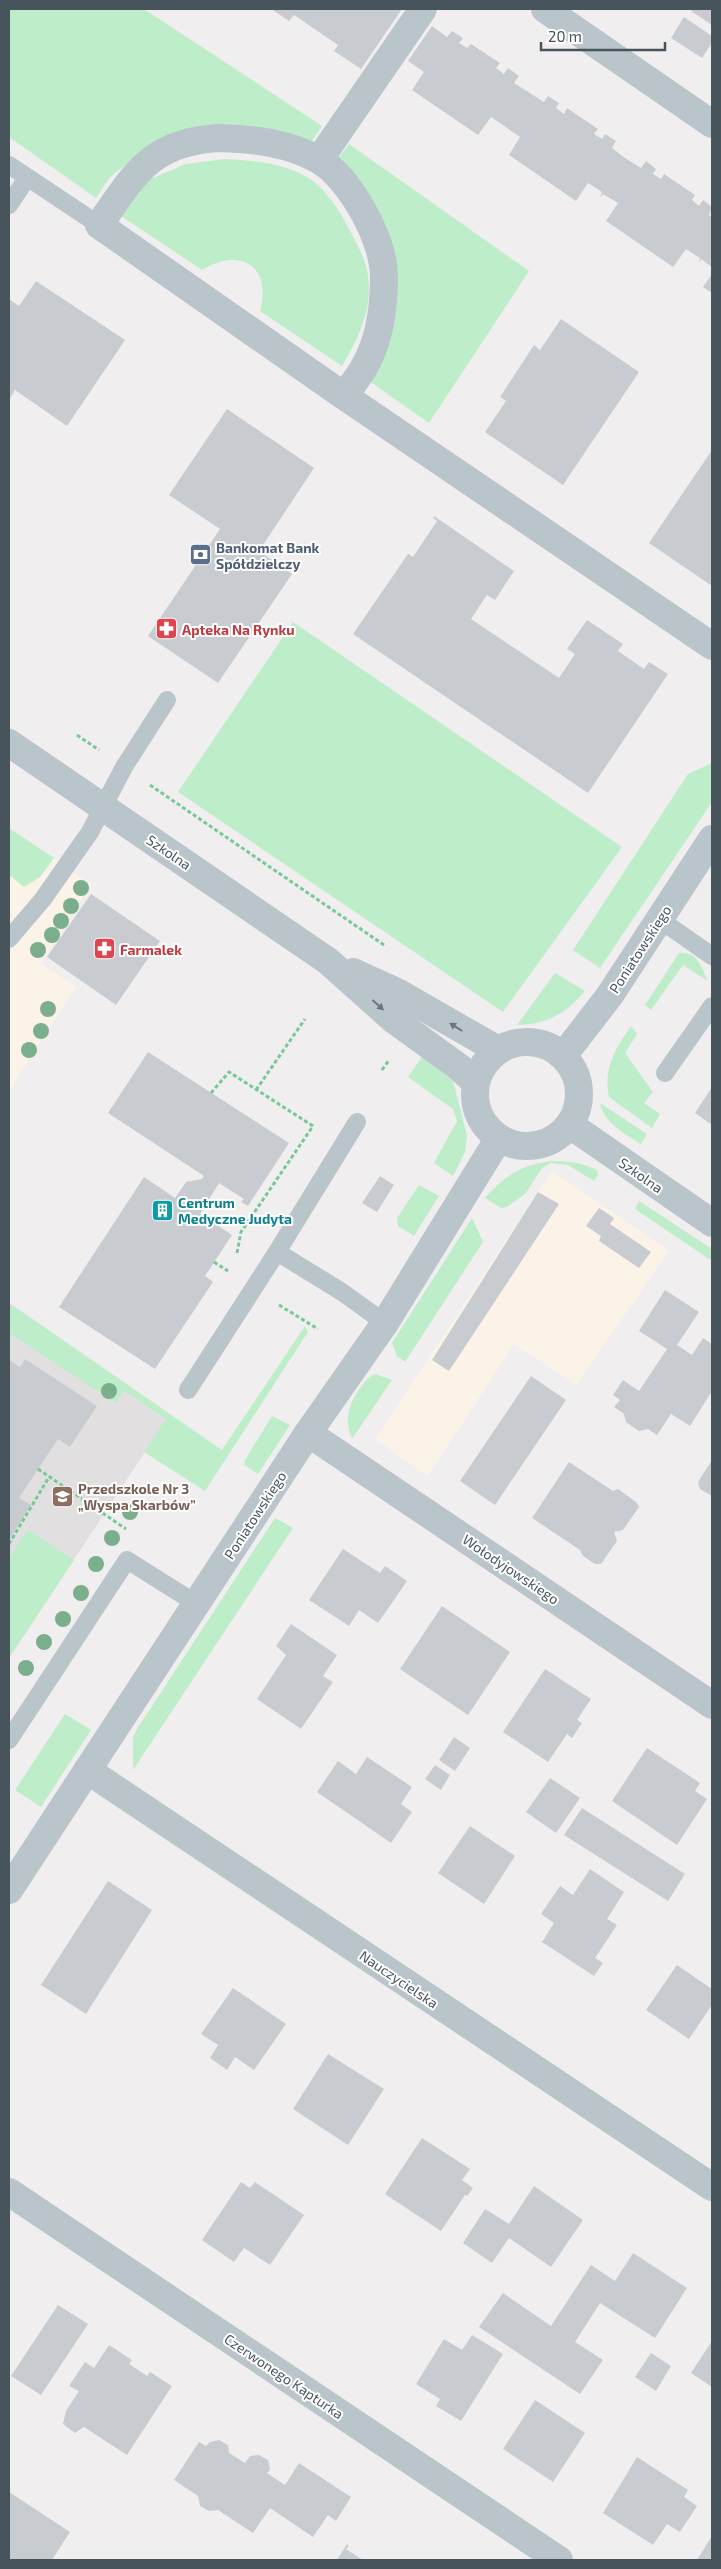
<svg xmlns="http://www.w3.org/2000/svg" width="721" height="2569" viewBox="0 0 721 2569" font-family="'Exo 2',sans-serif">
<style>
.commercial{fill:#fbf3e8}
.education{fill:#e2dfe0}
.green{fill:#beedc9}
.building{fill:#c8ccd1}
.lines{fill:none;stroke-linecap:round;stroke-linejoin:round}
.path{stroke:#77ca95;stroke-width:3;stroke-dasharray:4 2.5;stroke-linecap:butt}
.lane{stroke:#bac5cb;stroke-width:18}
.street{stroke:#bac5cb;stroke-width:28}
.tree{fill:#7bae8d}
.oneway{fill:#6a767d}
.labels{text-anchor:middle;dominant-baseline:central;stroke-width:4;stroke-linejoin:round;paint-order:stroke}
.service-label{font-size:14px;font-weight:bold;fill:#4e5e75;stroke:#fff;text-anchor:start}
.health-label{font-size:14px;font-weight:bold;fill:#be3a42;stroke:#fff;text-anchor:start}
.street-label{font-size:14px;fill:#47545b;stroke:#fff}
.culture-label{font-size:14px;font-weight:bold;fill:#0d838f;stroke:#fff;text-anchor:start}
.education-label{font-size:14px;font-weight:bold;fill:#785e54;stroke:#fff;text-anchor:start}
</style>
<rect width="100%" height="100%" fill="#f1eeef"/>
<path class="commercial" d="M9,828L91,884L41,963L76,987L9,1091Z
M552,1171L669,1251L576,1385L514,1344L428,1476L375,1439Z"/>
<path class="education" d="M9,1303L170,1414L9,1658Z"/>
<path class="green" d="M9,9H144L322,126L309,146L154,144L110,177L96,198L9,137Z
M349,144L529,271L429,423L369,381L392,327L336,161Z
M225,159C255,161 280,162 307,177C323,186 337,207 346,223C354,239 366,258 368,276C373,309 358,339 342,366L260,311C272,267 241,246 202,270L118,214L146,181L186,164Z
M293,622L622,847L503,1012L178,792Z
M712,763V802L600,968L573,950L688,774Z
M9,828L54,858L40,877L24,887L9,875Z
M679,953C698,952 701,966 708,981L683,965L651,1010L645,1005Z
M555,973L585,991C566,1014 547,1024 517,1025Z
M631,1026L637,1034L625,1053L653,1092L644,1103L660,1114L652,1128L609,1097C603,1068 615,1049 631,1026Z
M424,1054L447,1070L453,1081L467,1136L465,1152L453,1176L434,1163L457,1121L453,1109L408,1077Z
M600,1103L647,1134L641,1144C625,1134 603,1122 600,1103Z
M555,1161C571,1161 582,1163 597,1170L598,1175L594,1181L568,1165L551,1163L542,1168L525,1194L507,1207L501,1208L485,1198C505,1175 524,1163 555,1161Z
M419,1185L439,1196L414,1236L398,1226L397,1218Z
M639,1201L712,1249V1261L635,1209Z
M472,1218L483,1242L405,1362L397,1356L392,1343Z
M9,1303L222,1450L305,1326L308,1332L205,1491L144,1452L166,1419L124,1391L116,1403L9,1333Z
M375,1374L392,1380L352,1439C349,1432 347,1424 348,1416C349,1403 363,1379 375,1374Z
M272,1416L290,1425L258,1474L244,1465L245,1460Z
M275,1518L293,1528L133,1770V1738L137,1729Z
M28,1529L74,1560L9,1658V1558Z
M65,1714L91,1730L41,1807L15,1790Z"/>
<path class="building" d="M271,9H402L361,69L334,51L338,45L294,15L289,21Z
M692,9H712V25L691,11Z
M684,17L712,36V43L702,58L671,38Z
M432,26L447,37L452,31L463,38L459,43L467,48L471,44L500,63L496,68L504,74L508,68L519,76L514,83L544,102L548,96L559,103L556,108L564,114L567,108L598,129L594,134L602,139L605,134L616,141L612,148L625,158L641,168L646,161L656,169L653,174L661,179L664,174L695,195L692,200L699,206L703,200L712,207L709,215L712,217V267L701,259L699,263L700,258L686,249L673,267L606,221L618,203L603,194L600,198L602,192L588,183L576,201L509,155L520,137L491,117L478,135L412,90L424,72L408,61Z
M712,274V293L703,287Z
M36,281L125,340L67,426L15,390L9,400V299L19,306Z
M561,319L639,372L563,485L485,432L506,401L500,397L534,345L540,350Z
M227,409L314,468L259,551L292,574L218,683L148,636L220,529L169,495Z
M712,450V586L649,543Z
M434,516L514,571L495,600L487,595L471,619L559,678L575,654L567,649L587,620L623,644L618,651L644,669L649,662L668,674L588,793L353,634L408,554L413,557L437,521L433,518Z
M91,894L160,941L116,1005L47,957Z
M148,1052L289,1143L248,1206L241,1202L244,1199L219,1183L200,1214L232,1235L205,1276L213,1282L155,1369L59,1307L144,1177L175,1198L186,1182L202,1179L204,1176L108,1113Z
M712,1087V1125L695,1113Z
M380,1176L394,1185L377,1212L362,1203Z
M538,1192L559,1204L449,1371L432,1360Z
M599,1208L614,1218L610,1224L651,1252L639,1268L599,1241L601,1236L586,1226Z
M665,1290L699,1312L677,1345L692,1355L703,1338L712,1344V1391L690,1426L671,1414L657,1435L648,1429L639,1431L626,1422L624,1414L614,1407L620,1400L613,1395L623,1380L639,1391L667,1349L639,1331Z
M25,1359L97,1406L70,1447L58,1439L19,1498L31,1505L9,1540V1360L20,1367Z
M531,1376L566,1400L495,1505L460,1481Z
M712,1460V1496L700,1489L698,1482Z
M569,1462L613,1491L618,1489L636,1502L639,1507L623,1530L614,1532L617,1541L601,1564H595L583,1556L580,1550L532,1518Z
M343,1549L380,1573L385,1566L407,1581L378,1623L359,1610L349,1626L309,1600Z
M442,1606L510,1652L468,1715L400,1669Z
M291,1624L337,1655L323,1676L333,1682L301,1729L257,1699L286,1655L276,1646Z
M545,1669L591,1699L577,1720L582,1723L572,1738L567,1734L548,1762L503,1732Z
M454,1737L470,1748L455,1771L439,1760Z
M647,1748L700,1783L695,1791L707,1799L677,1845L612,1801Z
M367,1757L412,1787L401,1804L412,1812L391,1843L317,1792L338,1761L356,1774Z
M435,1765L450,1775L441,1790L425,1779Z
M550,1778L580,1798L556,1833L526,1812Z
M582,1808L685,1874L668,1901L564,1835Z
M470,1826L515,1856L484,1904L438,1873Z
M590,1869L624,1892L607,1919L617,1925L595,1958L603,1963L594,1976L542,1942L554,1923L541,1914L560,1886L573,1895Z
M108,1881L152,1910L86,2014L41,1985Z
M677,1965L712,1989V2005L689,2039L646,2010Z
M233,1988L286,2024L254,2070L235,2057L227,2070L210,2058L218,2045L201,2034Z
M328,2054L384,2089L348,2145L293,2109Z
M422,2138L470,2169L462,2180L473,2188L467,2196L465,2195L441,2231L385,2194Z
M241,2182L250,2188L255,2182L304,2215L270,2265L244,2248L234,2262L202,2240Z
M534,2186L583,2220L551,2267L509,2238L492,2263L463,2243L485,2209L509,2224Z
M633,2253L687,2288L655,2338L600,2303L575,2342L603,2360L580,2394L479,2327L503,2293L551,2326L591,2265L615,2281Z
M58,2305L88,2324L41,2395L11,2376Z
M472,2335L503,2354L461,2421L436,2406L440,2399L416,2384L444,2339L462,2350Z
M712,2341V2387L691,2373Z
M109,2345L132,2360L129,2364L147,2376L150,2372L172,2386L127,2455L84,2427L75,2433L63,2424L66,2411L79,2391L69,2386L85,2362L94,2368Z
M651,2353L671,2366L656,2391L635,2377Z
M535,2400L585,2433L553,2482L503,2449Z
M219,2440L228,2445L229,2453L245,2463L250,2456L259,2455L268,2460L270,2470L267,2473L285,2485L299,2463L351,2497L336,2521L328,2515L313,2537L270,2508L253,2533L218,2510L209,2511L200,2506L198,2496L174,2480L199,2442L206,2446L210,2442Z
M637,2457L688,2490L684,2497L697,2506L680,2532L667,2524L653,2545L603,2513Z
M9,2492L70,2532L52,2560H9Z
M712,2536V2560H697Z
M347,2544L349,2546L346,2549L363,2560H337Z"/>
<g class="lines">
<path class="path" d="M77,735L99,750
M150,785L384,945
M382,1070L389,1060
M256,1090L305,1019
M211,1093L229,1072L313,1126L241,1232L237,1253
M214,1262L228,1271
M279,1305L318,1329
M38,1469L126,1529
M9,1544L49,1477"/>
<path class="lane" d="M9,165L99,225
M9,205L27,178
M659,919L712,956
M9,939L43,899L90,832L124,767L167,700
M665,1073L712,1006
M277,1252L357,1122
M188,1390L277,1252L342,1292L385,1323
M9,1740L127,1560L197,1604"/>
<path class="street" d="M545,9L712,124
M219,138C253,139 289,143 319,160C350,178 384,240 384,276C384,298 381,327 373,348C367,366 355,381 344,396L99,225C135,174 150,142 219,138Z
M319,160L423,9
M344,396L712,646
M9,743L328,961L394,1020L459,1067L476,1083
M353,972L397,992L498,1050
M475 1094a52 52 0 1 1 104 0a52 52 0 1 1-104 0Z
M563,1056L610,995L712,839
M570,1125L712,1223
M308,1433L712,1705
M87,1770L712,2187
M9,1890L308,1433L385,1323L499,1138
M9,2192L559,2560"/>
</g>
<g class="tree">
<circle cx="81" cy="888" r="8"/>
<circle cx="71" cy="906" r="8"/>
<circle cx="61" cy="921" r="8"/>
<circle cx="52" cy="935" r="8"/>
<circle cx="38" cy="950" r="8"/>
<circle cx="48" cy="1009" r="8"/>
<circle cx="41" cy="1031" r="8"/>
<circle cx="29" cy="1050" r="8"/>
<circle cx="109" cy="1391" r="8"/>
<circle cx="130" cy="1512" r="8"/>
<circle cx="112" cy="1538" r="8"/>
<circle cx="96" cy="1564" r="8"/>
<circle cx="81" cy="1593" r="8"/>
<circle cx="63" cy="1619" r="8"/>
<circle cx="44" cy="1642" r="8"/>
<circle cx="26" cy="1668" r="8"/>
</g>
<defs><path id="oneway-solid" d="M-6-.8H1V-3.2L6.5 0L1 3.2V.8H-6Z" transform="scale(1.25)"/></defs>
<g class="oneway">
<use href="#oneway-solid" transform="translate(378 1005) rotate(42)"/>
<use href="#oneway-solid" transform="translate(456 1027) rotate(-148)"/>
</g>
<defs>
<symbol id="bank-square" viewBox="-11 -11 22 22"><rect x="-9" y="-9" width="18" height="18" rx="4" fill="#5c6f8a" stroke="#fff"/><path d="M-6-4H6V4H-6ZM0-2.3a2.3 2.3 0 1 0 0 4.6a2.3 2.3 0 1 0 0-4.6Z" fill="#fff"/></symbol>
<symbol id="pharmacy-square" viewBox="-11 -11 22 22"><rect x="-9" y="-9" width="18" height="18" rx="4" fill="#e0444e" stroke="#fff"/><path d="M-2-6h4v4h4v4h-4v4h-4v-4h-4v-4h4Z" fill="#fff"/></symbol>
<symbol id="building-square" viewBox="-11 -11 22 22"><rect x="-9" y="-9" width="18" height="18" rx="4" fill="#0f9aa8" stroke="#fff"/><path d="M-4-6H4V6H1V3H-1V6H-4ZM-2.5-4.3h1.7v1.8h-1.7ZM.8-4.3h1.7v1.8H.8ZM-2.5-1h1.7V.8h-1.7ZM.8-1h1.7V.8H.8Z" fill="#fff"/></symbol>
<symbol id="school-square" viewBox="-11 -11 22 22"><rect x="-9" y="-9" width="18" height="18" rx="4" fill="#8d6e63" stroke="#fff"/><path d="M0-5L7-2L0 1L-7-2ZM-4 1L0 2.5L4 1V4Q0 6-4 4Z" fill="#fff"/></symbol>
</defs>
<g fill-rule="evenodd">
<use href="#bank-square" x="188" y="542" width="25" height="25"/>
<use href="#pharmacy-square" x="154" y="616" width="25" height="25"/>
<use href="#pharmacy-square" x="92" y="936" width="25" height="25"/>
<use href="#building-square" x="150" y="1198" width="25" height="25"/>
<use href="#school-square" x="50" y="1484" width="25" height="25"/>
</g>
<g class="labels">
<g class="service-label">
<text x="216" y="547">Bankomat Bank<tspan x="216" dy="16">Spółdzielczy</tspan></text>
</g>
<g class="health-label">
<text x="182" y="629">Apteka Na Rynku</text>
<text x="120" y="949">Farmalek</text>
</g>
<g class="street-label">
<text transform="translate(169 852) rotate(34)">Szkolna</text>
<text transform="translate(640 949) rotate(-57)">Poniatowskiego</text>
<text transform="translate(641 1175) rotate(35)">Szkolna</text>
<text transform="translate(255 1515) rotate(-57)">Poniatowskiego</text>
<text transform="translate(511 1569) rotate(34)">Wołodyjowskiego</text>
<text transform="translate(399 1979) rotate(34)">Nauczycielska</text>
<text transform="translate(284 2376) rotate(34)">Czerwonego Kapturka</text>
</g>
<g class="culture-label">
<text x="178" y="1202">Centrum<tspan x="178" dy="16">Medyczne Judyta</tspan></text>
</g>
<g class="education-label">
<text x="78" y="1488">Przedszkole Nr 3<tspan x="78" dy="16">„Wyspa Skarbów”</tspan></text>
</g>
</g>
<rect width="721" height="2569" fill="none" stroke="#47545b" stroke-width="20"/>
<path d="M541 42v8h124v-8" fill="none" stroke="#47545b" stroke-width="2.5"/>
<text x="548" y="42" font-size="15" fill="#47545b" stroke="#ffffff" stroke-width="4" paint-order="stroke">20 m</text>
</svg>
